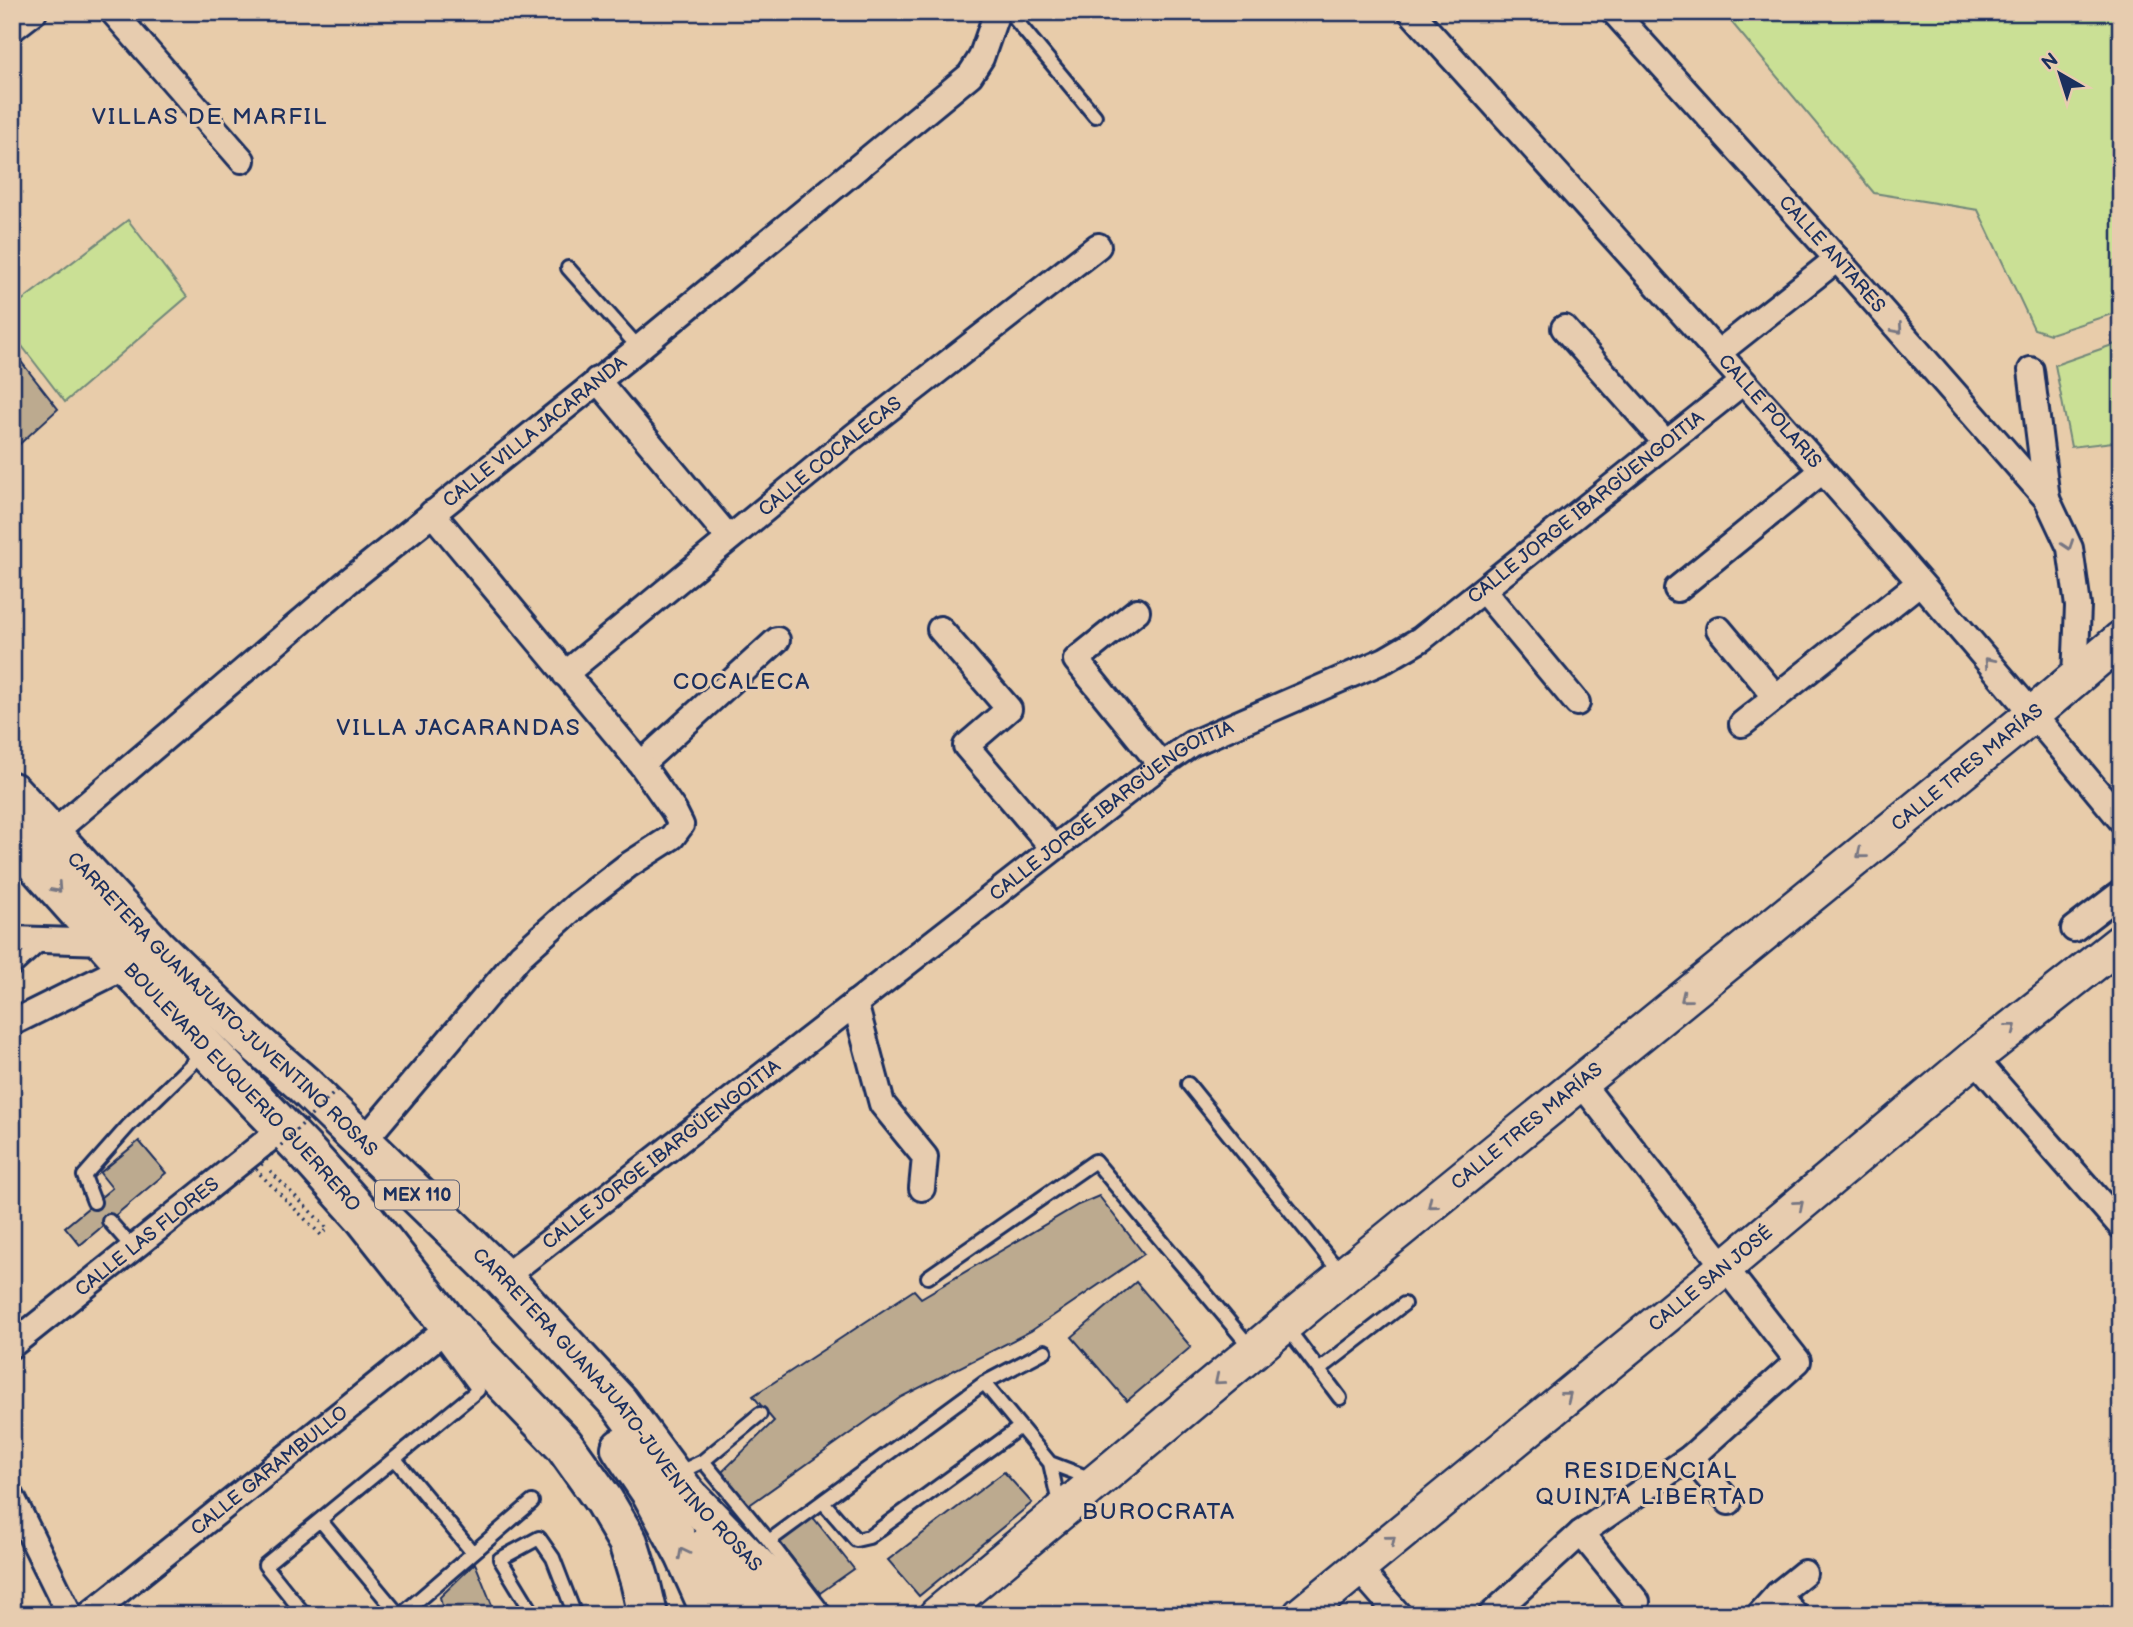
<svg xmlns="http://www.w3.org/2000/svg" width="2133" height="1627" viewBox="0 0 2133 1627" font-family="'Balsamiq Sans',sans-serif">
<style>
.green{fill:#cae095;stroke:#72887a;stroke-width:2}
.building{fill:#bcaa8f;stroke:#1b2f5e;stroke-width:2}
.lines{fill:none;stroke-linecap:round;stroke-linejoin:round}
.service-casing{stroke:#1b2f5e;stroke-width:18}
.minor-casing{stroke:#1b2f5e;stroke-width:30}
.secondary-casing{stroke:#1b2f5e;stroke-width:40}
.primary-casing{stroke:#1b2f5e;stroke-width:44}
.path{stroke:#1b2f5e;stroke-width:3.5;stroke-dasharray:2 5;stroke-linecap:butt}
.service{stroke:#e7ccaf;stroke-width:12}
.minor{stroke:#e7ccaf;stroke-width:24}
.secondary{stroke:#e7ccaf;stroke-width:35}
.primary{stroke:#e7ccaf;stroke-width:38}
.path-bridge{stroke:#1b2f5e;stroke-width:3.5;stroke-dasharray:2 5;stroke-linecap:butt}
.oneway{stroke:#777682}
.labels{text-anchor:middle;dominant-baseline:central;stroke-width:6;stroke-linejoin:round;paint-order:stroke}
.shield{fill:#e7ccaf;stroke:#585e76;stroke-width:2}
.shield-label{font-size:18px;font-weight:bold;fill:#1b2f5e}
.street-label{font-size:19px;fill:#1b2f5e;stroke:#e7ccaf}
.quarter-label{font-size:23px;letter-spacing:2px;fill:#1b2f5e;stroke:#e7ccaf}
</style>
<rect width="100%" height="100%" fill="#e8ccaa"/>
<filter id="ink" filterUnits="userSpaceOnUse"><feTurbulence type="fractalNoise" baseFrequency=".0143" numOctaves="2"/><feDisplacementMap in="SourceGraphic" scale="14" xChannelSelector="R" yChannelSelector="G"/><feConvolveMatrix kernelMatrix="1 2 1 2 8 2 1 2 1" color-interpolation-filters="sRGB"/></filter>
<g filter="url(#ink)">
<path class="green" d="M1723,12H2121V311L2050,334L2034,329L1978,210L1874,193Z
M128,220L187,297L65,402L12,333V308Z
M2121,342V441L2071,447L2055,365Z"/>
<path class="building" d="M12,350L58,409L12,451Z
M139,1141L166,1173L80,1245L65,1227L112,1188L100,1173Z
M1099,1196L1144,1254L1031,1331L901,1397L748,1506L721,1473L774,1421L753,1396L914,1290L921,1298L1078,1205Z
M1136,1282L1191,1347L1127,1401L1072,1337Z
M1004,1472L1032,1503L919,1596L888,1560Z
M812,1516L854,1569L820,1593L780,1542Z
M475,1563L496,1615H444L440,1597Z"/>
<g class="lines">
<defs>
<path id="service" d="M1009,12L1095,116
M568,268L639,348
M12,970L43,942
M1188,1084L1343,1276
M94,1202L84,1176L129,1125L203,1053
M109,1221L132,1247
M928,1277L1095,1161L1251,1348
M1285,1325L1340,1398
M1319,1370L1404,1304
M984,1383L1050,1463L1060,1508
M395,1459L473,1553
M703,1461L769,1541L826,1615
M1050,1463L1092,1479
M676,1474L703,1461L760,1414
M823,1502L856,1540L869,1537L1020,1427
M320,1520L399,1615
M769,1541L984,1383L1045,1351
M305,1615L265,1565L478,1390L445,1345
M401,1615L532,1502
M534,1615L500,1559L539,1538L553,1558L575,1615"/>
<g id="minor">
<path d="M113,12L242,160"/>
<path id="s1" d="M1411,12C1651,278 1893,543 2121,820"/>
<path id="s2" d="M1614,12L1837,259L2047,499L2070,548L2078,606L2075,678"/>
<path d="M12,29L34,12"/>
<path d="M1564,328L1666,443"/>
<path d="M1718,353L1837,259"/>
<path d="M2031,370L2047,499"/>
<path d="M597,380L729,538"/>
<path d="M1677,589L1821,472"/>
<path d="M1483,590L1577,703"/>
<path d="M1137,611L1076,660L1161,765"/>
<path d="M940,629L1009,709L966,746L1053,848"/>
<path d="M1719,629L1776,697"/>
<path id="s3" d="M565,674L854,436L1098,246"/>
<path d="M1742,724L1919,583"/>
<path d="M641,764L777,640"/>
<path id="s4" d="M51,835L350,580L639,348L970,75L981,58L997,12"/>
<path d="M2074,929L2121,893"/>
<path d="M12,939L105,942"/>
<path d="M855,1003L882,1104L925,1157L922,1188"/>
<path d="M12,1023L127,966"/>
<path d="M1974,1058L2121,1226"/>
<path d="M363,1142L521,955L579,903L627,866L672,837L681,825L674,811L641,764L432,513"/>
<path id="s5" d="M503,1278L1161,765L1191,744L1385,660L1421,639L1743,382"/>
<path id="s6" d="M12,1345L283,1128"/>
<path d="M1691,1457L1729,1502"/>
<path d="M12,1497L70,1615"/>
<path d="M1581,1533L1637,1602"/>
<path d="M1358,1568L1399,1615"/>
<path d="M1778,1594L1795,1615"/>
<path id="s7" d="M89,1615L450,1326"/>
<path d="M1491,1615L1581,1533L1691,1457L1798,1361L1581,1083"/>
<path d="M1759,1615L1778,1594L1804,1573"/>
</g>
<g id="secondary">
<path id="s8" d="M937,1615L1343,1276L2033,714L2121,639"/>
<path id="s9" d="M1301,1615L1725,1267L1974,1058L2121,942"/>
</g>
<g id="primary">
<path id="s10" d="M12,792L157,948L248,1036L302,1083L503,1278L619,1403L686,1494L804,1615"/>
<path id="s11" d="M12,837L127,966L304,1150L363,1216L450,1326L564,1445L604,1501L628,1542L640,1581L648,1615"/>
<path d="M621,1448L652,1494L685,1555L712,1615"/>
<path d="M712,1540L754,1615"/>
</g>
</defs>
<use href="#service" class="service-casing"/>
<use href="#minor" class="minor-casing"/>
<use href="#secondary" class="secondary-casing"/>
<use href="#primary" class="primary-casing"/>
<path class="path" d="M260,1174L321,1235L328,1229L268,1169"/>
<use href="#service" class="service"/>
<use href="#minor" class="minor"/>
<use href="#secondary" class="secondary"/>
<use href="#primary" class="primary"/>
<path class="path-bridge" d="M256,1170L337,1090"/>
</g>
<defs><path id="oneway-chevron" d="M-2-3.5L2.5 0L-2 3.5" fill="none" stroke-width="1.6" stroke-linecap="round" stroke-linejoin="round" transform="scale(1.75)"/></defs>
<g class="oneway">
<use href="#oneway-chevron" transform="translate(1898 329) rotate(49)"/>
<use href="#oneway-chevron" transform="translate(2068 545) rotate(71)"/>
<use href="#oneway-chevron" transform="translate(1989 662) rotate(-131)"/>
<use href="#oneway-chevron" transform="translate(1861 854) rotate(141)"/>
<use href="#oneway-chevron" transform="translate(57 888) rotate(48)"/>
<use href="#oneway-chevron" transform="translate(1685 998) rotate(141)"/>
<use href="#oneway-chevron" transform="translate(2012 1028) rotate(-38)"/>
<use href="#oneway-chevron" transform="translate(1432 1204) rotate(141)"/>
<use href="#oneway-chevron" transform="translate(1799 1205) rotate(-40)"/>
<use href="#oneway-chevron" transform="translate(1219 1380) rotate(140)"/>
<use href="#oneway-chevron" transform="translate(1567 1396) rotate(-39)"/>
<use href="#oneway-chevron" transform="translate(1391 1540) rotate(-39)"/>
<use href="#oneway-chevron" transform="translate(683 1553) rotate(-117)"/>
</g>
</g>
<g class="labels">
<rect class="shield" x="375" y="1180.5" width="84" height="29" rx="5"/>
<g class="shield-label">
<text x="417" y="1195">MEX 110</text>
</g>
<g class="street-label">
<text stroke="none"><textPath href="#s2" startOffset="326">CALLE ANTARES</textPath></text>
<text stroke="none"><textPath href="#s1" startOffset="537">CALLE POLARIS</textPath></text>
<text stroke="none"><textPath href="#s4" startOffset="630">CALLE VILLA JACARANDA</textPath></text>
<text stroke="none"><textPath href="#s3" startOffset="343">CALLE COCALECAS</textPath></text>
<text stroke="none"><textPath href="#s5" startOffset="1335">CALLE JORGE IBARGÜENGOITIA</textPath></text>
<text stroke="none"><textPath href="#s8" startOffset="1334">CALLE TRES MARÍAS</textPath></text>
<text stroke="none"><textPath href="#s5" startOffset="768">CALLE JORGE IBARGÜENGOITIA</textPath></text>
<text stroke="none"><textPath href="#s10" startOffset="299">CARRETERA GUANAJUATO-JUVENTINO ROSAS</textPath></text>
<text stroke="none"><textPath href="#s11" startOffset="340">BOULEVARD EUQUERIO GUERRERO</textPath></text>
<text stroke="none"><textPath href="#s8" startOffset="766">CALLE TRES MARÍAS</textPath></text>
<text stroke="none"><textPath href="#s5" startOffset="201">CALLE JORGE IBARGÜENGOITIA</textPath></text>
<text stroke="none"><textPath href="#s6" startOffset="173">CALLE LAS FLORES</textPath></text>
<text stroke="none"><textPath href="#s9" startOffset="530">CALLE SAN JOSÉ</textPath></text>
<text stroke="none"><textPath href="#s10" startOffset="866">CARRETERA GUANAJUATO-JUVENTINO ROSAS</textPath></text>
<text stroke="none"><textPath href="#s7" startOffset="231">CALLE GARAMBULLO</textPath></text>
</g>
<g class="quarter-label">
<text x="210" y="117">VILLAS DE MARFIL</text>
<text x="742" y="682">COCALECA</text>
<text x="459" y="728">VILLA JACARANDAS</text>
<text x="1651" y="1471">RESIDENCIAL<tspan x="1651" dy="26">QUINTA LIBERTAD</tspan></text>
<text x="1159" y="1512">BUROCRATA</text>
</g>
</g>
<rect width="2133" height="1627" fill="none" stroke="#e7ccaf" stroke-width="42"/>
<rect x="21" y="21" width="2091" height="1585" fill="none" stroke="#1b2f5e" stroke-width="2.5" filter="url(#ink)"/>
<g transform="translate(2060 74) rotate(321)" stroke="#e7ccaf" stroke-width="5" paint-order="stroke">
<path d="M0-5L12 26L0 18L-12 26Z" fill="#1b2f5e"/>
<text y="-10" font-size="19" font-weight="bold" text-anchor="middle" fill="#1b2f5e">N</text>
</g>
</svg>
